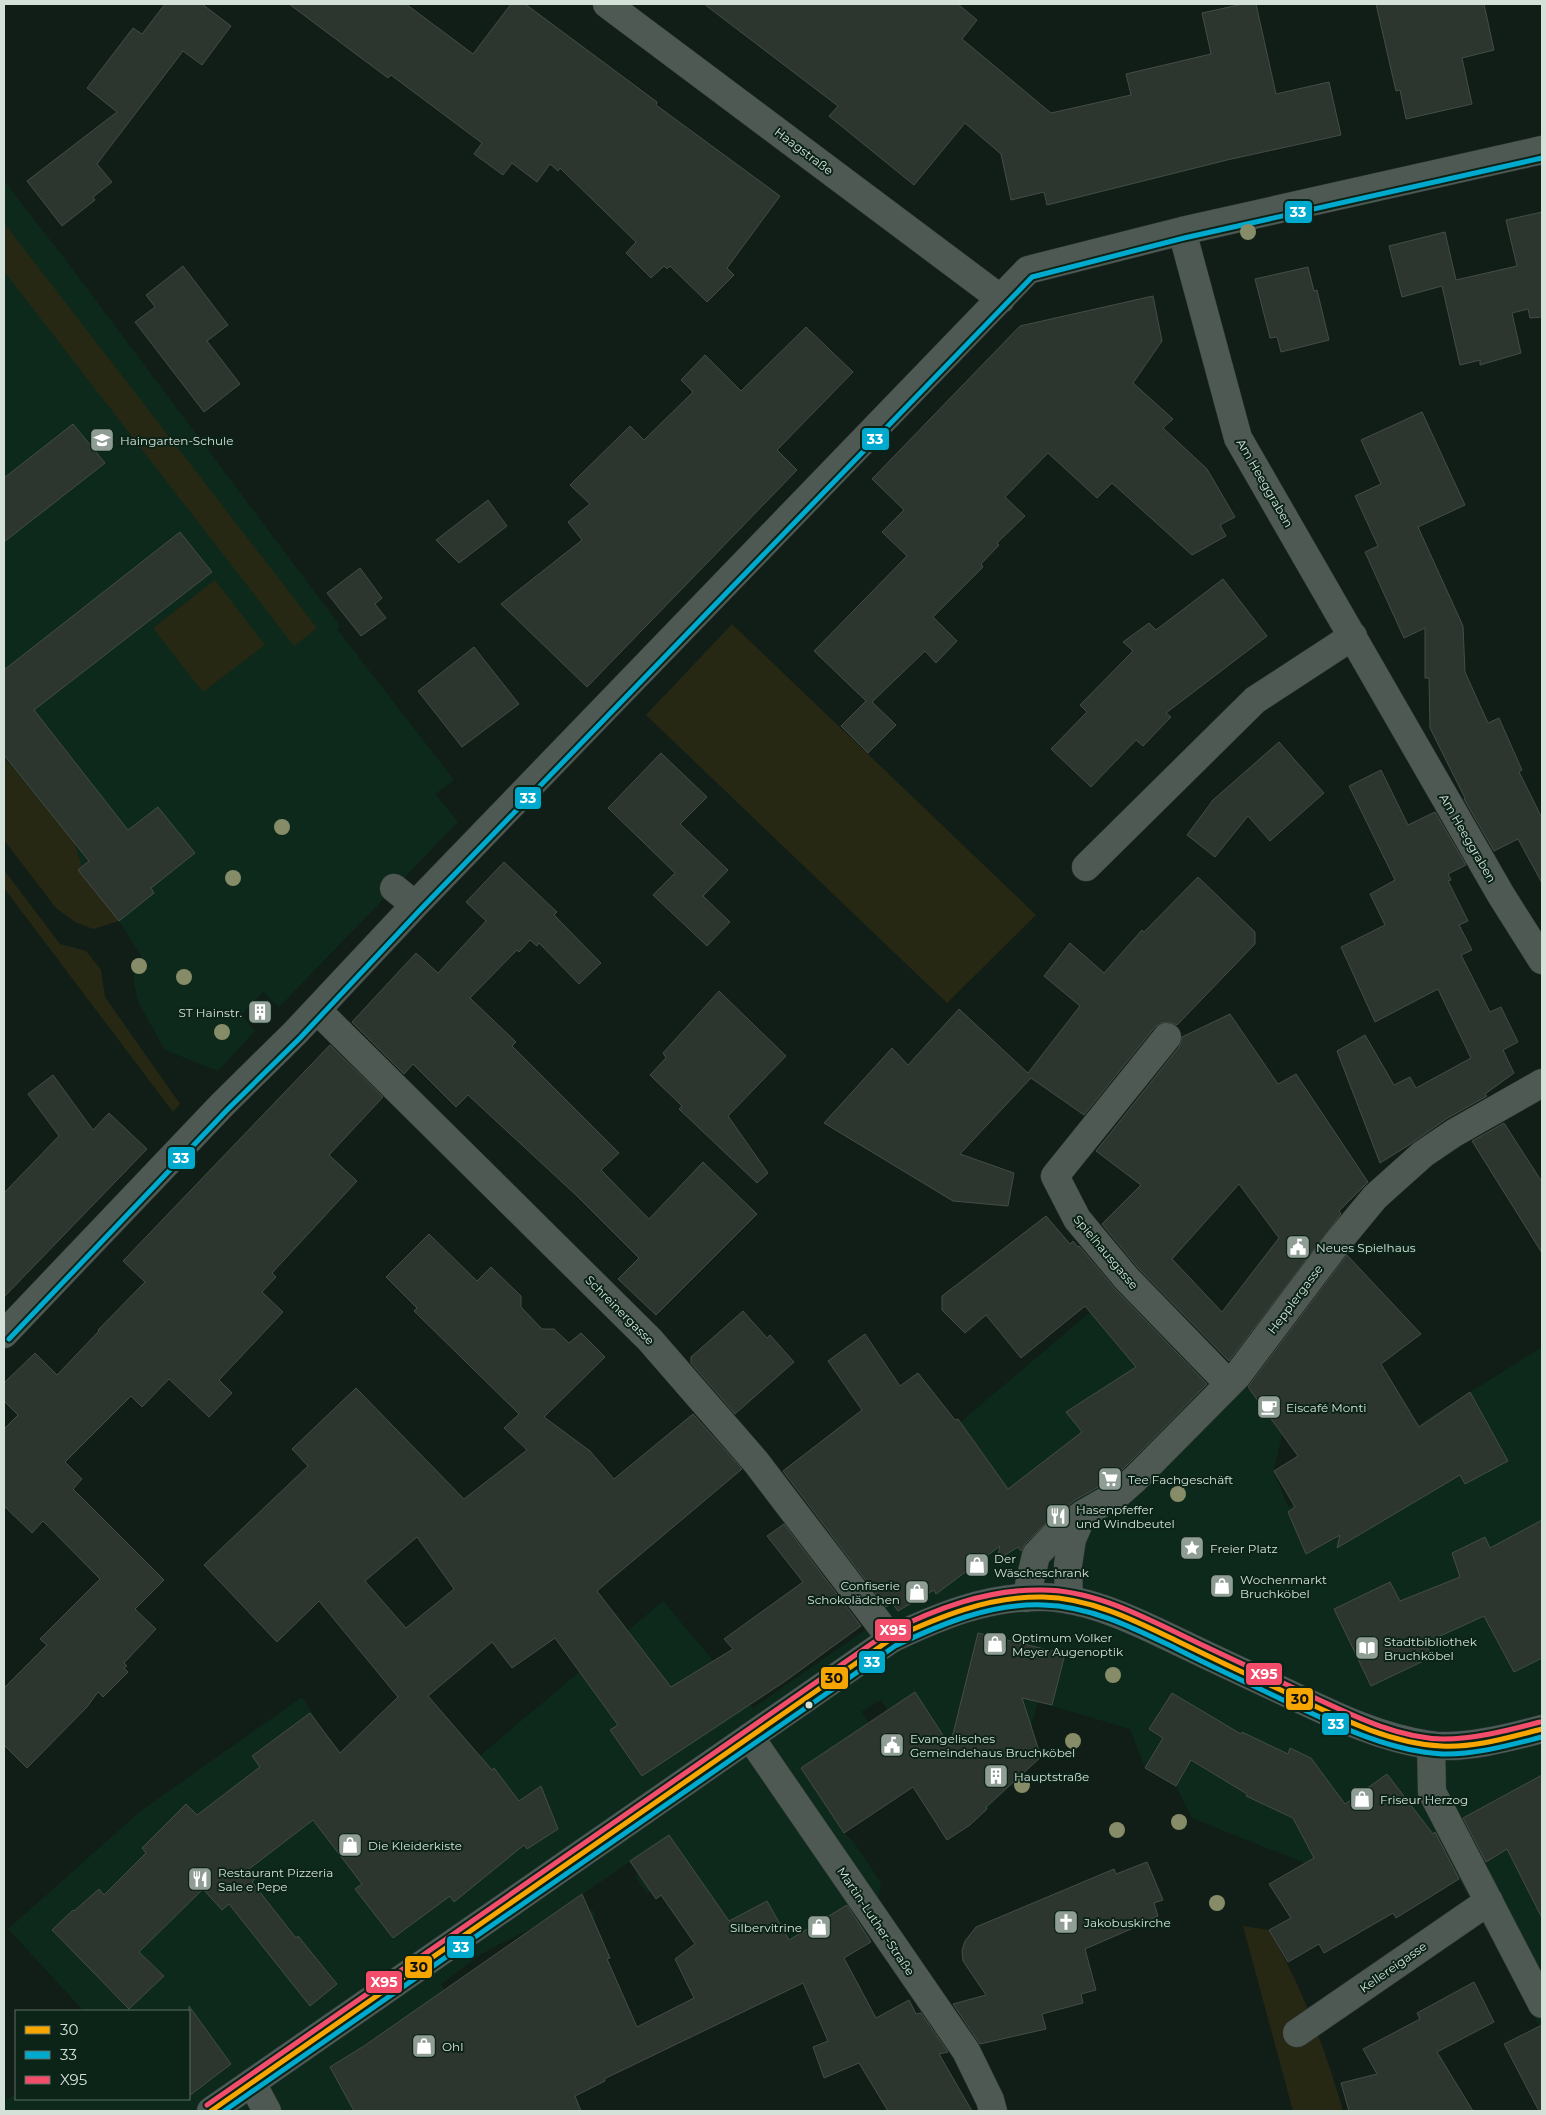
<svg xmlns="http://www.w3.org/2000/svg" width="1546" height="2115" viewBox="0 0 1546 2115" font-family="Montserrat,sans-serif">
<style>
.built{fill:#0d291c}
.green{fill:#272813}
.building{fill:#2d362e;stroke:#444c46;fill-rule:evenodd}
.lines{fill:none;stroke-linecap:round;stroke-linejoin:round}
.minor-casing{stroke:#2e3733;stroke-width:29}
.major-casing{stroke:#2e3733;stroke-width:29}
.minor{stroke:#4f5954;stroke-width:28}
.major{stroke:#4d5c58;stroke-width:28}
.bus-1-casing{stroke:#0c2318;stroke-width:9}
.bus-2-casing{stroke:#0c2318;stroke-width:9}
.bus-3-casing{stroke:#0c2318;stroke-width:9}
.bus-1{stroke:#f7a600;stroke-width:5}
.bus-2{stroke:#00a9ce;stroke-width:5}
.bus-3{stroke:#f44d6c;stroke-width:5}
.tree{fill:#868c67}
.bus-dot{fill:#d3e1d9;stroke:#0c2318;stroke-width:2}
.labels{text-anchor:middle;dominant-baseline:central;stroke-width:4;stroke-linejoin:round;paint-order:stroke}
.street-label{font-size:12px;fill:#d3e1d9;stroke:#0c2318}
.poi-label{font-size:12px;fill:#d3e1d9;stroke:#0c2318;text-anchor:start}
.line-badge{stroke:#0c2318;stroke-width:2}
.badge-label{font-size:14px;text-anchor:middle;font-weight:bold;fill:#fff}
.pale-badge-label{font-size:14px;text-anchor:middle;font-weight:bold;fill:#111}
</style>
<rect width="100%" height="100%" fill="#111e18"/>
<path class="built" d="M4,181L61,254L340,626L337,629L454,780L435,794L458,822L279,1007L263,992L241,1015L255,1031L218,1071L165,1050L138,1002L134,983V966L142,957L119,921L78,870L7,759L4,757Z
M1121,1286L1252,1392L1282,1434L1274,1471L1288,1507L1542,1347V2031L1459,1879L1424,1825L1345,1879L1192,1818L1176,1786L1145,1768L1130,1729L1038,1702L1017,1779L987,1809L969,1776L915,1692L888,1711L881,1700L861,1712L869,1723L802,1768L844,1833L853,1841L881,1883L871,1942L812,1978L724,2022L704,1983L690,1990L675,1960L693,1951L695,1944L662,1896L656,1899L651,1892L647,1893L635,1876L638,1873L629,1862L576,1899L587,1904L590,1911L593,1910L596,1917L593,1918L610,1958L562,1983L536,1926L481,1954L441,1984L480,2040L521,2111H4V2101L16,2094V2099H189V2011H84L8,1929L142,1810L302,1697L366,1798L449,1782L663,1601L753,1708L871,1626L812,1548Z"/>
<path class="green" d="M4,223L317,628L294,646L4,271Z
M215,580L265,645L203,692L153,628Z
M732,624L1036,915L947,1003L646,715Z
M4,757L74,842L82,867L79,870L119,921L93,929L75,922L56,908L4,840Z
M4,870L60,944L86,951L101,970L105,997L180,1104L173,1112L4,888Z
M1243,1926L1269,1930C1302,1987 1325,2048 1343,2111H1293Z"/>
<path class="building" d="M165,4H202L231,26L202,65L183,51L97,164L112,182L93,197L95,200L62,226L27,181L117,112L87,88L133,28L142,34Z
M289,4H406L473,54L511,4H525L657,102L656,105L780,196L727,268L734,275L707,302L670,266L667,269L664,266L651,278L626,253L636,242L560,168L558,171L550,164L537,182L512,163L503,175L474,154L482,143L391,75L388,78Z
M704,4H958L977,20L962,39L1051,113L1131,95L1126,74L1211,54L1202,13L1243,4H1256L1276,94L1329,82L1341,135L1227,160L1047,205L1044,192L1011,200L1001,154L965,123L914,185L829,116L838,106Z
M1376,4H1484L1494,50L1462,58L1472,104L1406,119L1400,90L1396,91Z
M1542,212V317L1530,318L1528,309L1512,313L1521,353L1480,365V360L1460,365L1442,286L1402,297L1389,246L1445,232L1456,280L1517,266L1506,220Z
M183,266L228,325L207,341L240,384L204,412L135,322L155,307L146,295Z
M1308,267L1314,291L1317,290L1329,340L1281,352L1277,337L1270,338L1255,279Z
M1153,296L1162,341L1133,383L1173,419L1163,428L1207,469L1235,517L1220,525L1226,536L1192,555L1112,483L1097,498L1048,453L1005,497L1025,516L997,543L999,545L981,564L983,567L933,617L957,641L936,663L925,651L872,702L896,725L868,753L841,726L866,701L814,651L907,556L882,532L904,510L872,479L1020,326Z
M806,327L853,372L777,450L797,470L587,687L501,604L582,540L568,522L590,504L570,485L630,426L644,440L693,392L681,380L705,355L741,391Z
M1422,412L1465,505L1418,527L1463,626L1465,672L1488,723L1499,718L1522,770L1519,772L1542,818V883L1518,839L1494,851L1464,799L1465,798L1430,728L1429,678H1425V628L1404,638L1365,552L1378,546L1355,496L1381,484L1361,440Z
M73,424L105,463L4,542V478Z
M488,500L507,526L459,563L436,540Z
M180,532L212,572L34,710L128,830L158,807L195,853L151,888L154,893L119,921L78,870L89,861L4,755V670Z
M360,568L382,598L375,604L386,618L361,636L327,593Z
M1223,579L1267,636L1166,713L1171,717L1143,746L1136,740L1091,787L1051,749L1087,712L1080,705L1133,651L1123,642L1149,623L1156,630Z
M474,647L519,704L462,747L418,691Z
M1279,742L1324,793L1270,841L1248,816L1215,857L1187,835L1213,800Z
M661,753L707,797L680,824L728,870L703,896L730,922L707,946L653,895L675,873L608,808Z
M1381,770L1408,825L1435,812L1466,865L1448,874L1451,880L1448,881L1468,921L1459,925L1472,950L1461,955L1490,1012L1501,1007L1518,1042L1503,1050L1514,1073L1485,1094L1487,1096L1446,1119L1409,1145L1380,1163L1337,1051L1365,1035L1394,1085L1410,1077L1416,1088L1471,1058L1438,989L1375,1022L1341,947L1385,925L1370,894L1395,880L1349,786Z
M504,862L557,912L554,915L601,963L579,984L539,943L537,946L530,940L519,952L517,950L470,998L516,1042L512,1046L619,1153L601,1170L649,1219L703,1162L757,1214L656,1315L618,1279L639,1258L576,1195L468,1095L456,1107L413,1064L404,1074L352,1022L416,953L438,973L486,921L466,902Z
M1198,877L1255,932V944L1177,1025L1169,1022L1161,1023L1155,1027L1084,1115L1031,1078L960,1154L1014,1173L1008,1206L953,1201L824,1123L892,1048L908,1065L959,1009L1028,1073L1080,1006L1044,976L1070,943L1104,973L1142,930L1144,932Z
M719,991L786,1056L728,1116L768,1173L757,1183L679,1109L682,1106L650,1075L666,1058L663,1053Z
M1230,1014L1278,1084L1296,1074L1368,1182L1339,1211L1341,1214L1229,1361L1139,1269L1102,1224L1141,1185L1096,1151L1179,1047L1182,1037ZM1239,1184L1279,1238L1222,1312L1172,1259Z
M330,1045L383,1097L329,1155L357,1181L272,1273L276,1277L262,1292L283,1312L219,1380L232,1393L209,1417L169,1379L142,1407L131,1396L65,1462L82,1479L73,1489L164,1580L135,1609L156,1629L124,1663L127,1666L124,1668L128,1672L103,1697L98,1692L87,1707L27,1768L4,1745V1688L47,1645L40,1639L100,1579L43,1521L32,1533L4,1506V1429L18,1415L4,1401V1383L35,1353L57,1375L99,1331L98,1330L145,1282L123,1261Z
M53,1075L93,1130L109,1113L147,1149L4,1297V1193L59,1136L28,1094Z
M1504,1123L1542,1182V1253L1472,1141Z
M1046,1216L1070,1244L1073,1241L1078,1247L1079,1246L1116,1290L1207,1384L1123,1469L1109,1481L1075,1500L1047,1522L1025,1544L1021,1551L1018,1547L997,1560L1000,1546L936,1594L934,1590L898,1611L892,1603L886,1607L783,1471L862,1410L828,1361L865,1334L900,1386L918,1373L955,1420L958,1419L1008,1489L1082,1432L1066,1412L1136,1367L1085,1306L1021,1358L986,1315L965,1333L942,1310V1296Z
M429,1234L477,1281L491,1267L521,1296V1307L542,1329H554L569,1343L581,1333L605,1357L544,1417L590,1451L614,1479L693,1414L742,1469L597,1591L671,1687L733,1649L724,1639L803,1582L767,1536L784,1524L861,1626L784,1682L642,1776L610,1730L618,1725L555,1638L512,1668L492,1642L428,1696L492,1770L494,1768L519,1801L541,1786L558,1829L527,1849L524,1845L454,1902L450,1896L393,1938L355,1889L362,1884L313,1820L249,1869L257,1877L252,1882L296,1938L298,1936L337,1984L310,2006L229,1904L222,1910L203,1889L139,1952L164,1976L129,2009L52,1930L73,1910L74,1911L99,1889L104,1895L146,1853L142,1848L186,1804L197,1815L260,1767L252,1756L310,1713L340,1753L398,1697L319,1601L277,1642L204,1565L308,1466L292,1449L356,1388L464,1499L527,1450L504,1428L519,1414L414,1311L417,1308L386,1277ZM417,1537L454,1589L406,1628L365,1581Z
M1347,1255L1421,1334L1381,1364L1419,1427L1470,1392L1508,1461L1465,1484L1460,1475L1337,1548L1340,1535L1306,1554L1288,1512L1295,1507L1274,1471L1298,1456L1248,1387Z
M743,1311L767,1338L770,1335L794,1362L735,1414L691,1363V1357Z
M1542,1520V1658L1514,1672L1484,1616L1425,1643L1432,1657L1371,1686L1334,1609L1390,1582L1400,1601L1460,1577L1452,1553L1485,1537L1490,1548Z
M978,1633L1065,1654L1052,1705L1022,1698L1041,1757L986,1807L987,1809L970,1825L947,1840L913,1787L844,1833L801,1768L915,1692L950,1746Z
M1172,1693L1241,1734L1242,1732L1288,1754L1290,1748L1311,1758L1345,1804L1387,1774L1433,1834L1435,1832L1459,1879L1396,1918L1393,1913L1324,1953L1319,1944L1288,1962L1269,1930L1291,1918L1269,1884L1314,1858L1293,1818L1246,1796L1247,1794L1191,1760L1176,1786L1145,1768L1163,1738L1149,1729Z
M1542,1775V1918L1507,1849L1486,1862L1463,1818Z
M669,1835L729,1921L767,1901L789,1940L847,1905L871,1942L844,1958L876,2018L909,2000L916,2014L921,2013L948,2052L939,2054L972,2111H888L859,2063L824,2078L813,2047L828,2041L803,1983L604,2079L605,2081L575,2096L581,2111H354L330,2067L364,2046L582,1894L610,1958L607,1959L637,2027L694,1998L675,1959L695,1944L661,1895L656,1899L630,1861Z
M1147,1862L1163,1900L1154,1903L1158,1916L1137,1925L1138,1926L1085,1949L1096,1990L1081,1994L1083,2003L1042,2014L1046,2029L980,2044L953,2004L986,1995L963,1961L962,1950L965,1941L976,1927L1114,1869L1116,1874Z
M1474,1982L1494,2022L1437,2052L1473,2111H1349L1341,2083L1377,2074L1363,2049L1420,2019L1417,2013Z
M189,2006L231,2064L189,2096Z
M1542,2025V2111H1539L1504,2044Z"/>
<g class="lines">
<defs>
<path id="minor" d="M607,4L1001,299
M1182,231L1238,438L1501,895L1542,960
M1086,867L1255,700L1353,636
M394,888L415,905
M317,1010L650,1340L756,1462L891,1639
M1167,1037L1055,1176L1077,1219L1127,1279L1229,1384
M4,1334L223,1104L295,1033L415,905L1028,270L1182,231L1542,150
M1026,1598L1036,1555L1056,1534L1083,1514L1118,1494L1134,1480L1237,1376L1337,1243L1375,1197L1423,1154L1454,1133L1542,1083
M1069,1600L1068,1565L1072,1539L1083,1514
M750,1737L966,2051L990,2100L993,2111
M1431,1745L1432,1792L1542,2004
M1297,2033L1489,1901
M252,2083L267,2111"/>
<path id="major" d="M211,2111L891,1639C940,1616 987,1596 1043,1597C1089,1598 1138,1622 1179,1642C1214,1659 1249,1675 1285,1692C1331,1714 1379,1738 1430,1745C1462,1750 1512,1737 1542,1729"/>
</defs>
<use href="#minor" class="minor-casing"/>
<use href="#major" class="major-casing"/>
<use href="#minor" class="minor"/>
<use href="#major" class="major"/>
<defs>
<path id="bus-1" d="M211,2111L891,1639C939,1617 989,1596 1043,1597C1090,1598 1134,1620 1175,1640C1212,1658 1248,1675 1285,1692C1334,1715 1386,1743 1441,1746C1475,1748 1510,1737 1542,1729"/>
<path id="bus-2" d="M9,1339L228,1109L300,1038L420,910L1032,277L1184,238L1542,158
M224,2111L895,1646C941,1624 991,1603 1043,1605C1090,1606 1134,1628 1175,1648C1210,1666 1246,1682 1281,1699C1331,1722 1385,1751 1442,1754C1475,1755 1510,1745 1542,1737"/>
<path id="bus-3" d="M207,2105L887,1633C935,1609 987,1589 1042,1590C1097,1590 1149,1620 1198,1643C1236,1661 1273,1678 1311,1696C1352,1715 1397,1738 1443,1739C1476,1739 1509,1730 1540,1722"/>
</defs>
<use href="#bus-1" class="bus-1-casing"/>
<use href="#bus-2" class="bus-2-casing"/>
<use href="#bus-3" class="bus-3-casing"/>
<use href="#bus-1" class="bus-1"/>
<use href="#bus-2" class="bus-2"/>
<use href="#bus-3" class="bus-3"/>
</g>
<g class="tree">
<circle cx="1248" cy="232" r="8"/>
<circle cx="282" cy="827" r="8"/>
<circle cx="233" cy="878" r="8"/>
<circle cx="139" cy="966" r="8"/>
<circle cx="184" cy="977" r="8"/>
<circle cx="222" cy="1032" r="8"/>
<circle cx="1178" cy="1494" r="8"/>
<circle cx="1113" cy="1675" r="8"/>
<circle cx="1073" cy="1741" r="8"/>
<circle cx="1022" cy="1785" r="8"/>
<circle cx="1179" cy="1822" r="8"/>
<circle cx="1117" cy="1830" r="8"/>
<circle cx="1217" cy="1903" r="8"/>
</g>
<defs>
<symbol id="school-square" viewBox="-11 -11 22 22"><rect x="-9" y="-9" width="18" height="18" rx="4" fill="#8f9d95" stroke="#0c2318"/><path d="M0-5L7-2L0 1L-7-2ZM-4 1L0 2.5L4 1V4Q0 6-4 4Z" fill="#fff"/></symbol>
<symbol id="building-square" viewBox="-11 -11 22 22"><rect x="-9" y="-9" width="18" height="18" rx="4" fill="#8f9d95" stroke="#0c2318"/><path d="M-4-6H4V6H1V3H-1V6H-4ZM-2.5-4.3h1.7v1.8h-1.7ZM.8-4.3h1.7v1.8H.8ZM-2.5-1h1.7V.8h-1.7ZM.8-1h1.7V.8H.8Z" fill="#fff"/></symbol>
<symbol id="civic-square" viewBox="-11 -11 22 22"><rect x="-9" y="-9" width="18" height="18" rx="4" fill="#8f9d95" stroke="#0c2318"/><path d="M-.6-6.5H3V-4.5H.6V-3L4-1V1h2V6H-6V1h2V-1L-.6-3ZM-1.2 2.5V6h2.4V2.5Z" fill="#fff"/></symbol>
<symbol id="cafe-square" viewBox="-11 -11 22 22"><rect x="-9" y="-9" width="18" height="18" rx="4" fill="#8f9d95" stroke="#0c2318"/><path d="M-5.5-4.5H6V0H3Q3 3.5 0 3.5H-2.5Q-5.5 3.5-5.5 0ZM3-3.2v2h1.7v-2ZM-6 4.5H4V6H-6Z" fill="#fff"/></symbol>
<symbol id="supermarket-square" viewBox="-11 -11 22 22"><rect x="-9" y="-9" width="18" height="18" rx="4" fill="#8f9d95" stroke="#0c2318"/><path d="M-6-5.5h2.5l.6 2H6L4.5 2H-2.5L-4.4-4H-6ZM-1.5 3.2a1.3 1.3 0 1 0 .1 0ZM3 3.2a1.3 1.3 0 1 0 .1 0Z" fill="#fff"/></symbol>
<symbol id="restaurant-square" viewBox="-11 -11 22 22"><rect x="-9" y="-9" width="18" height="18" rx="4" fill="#8f9d95" stroke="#0c2318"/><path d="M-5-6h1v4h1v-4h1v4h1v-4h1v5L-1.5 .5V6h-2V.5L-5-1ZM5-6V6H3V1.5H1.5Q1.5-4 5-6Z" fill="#fff"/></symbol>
<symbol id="sight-square" viewBox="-11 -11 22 22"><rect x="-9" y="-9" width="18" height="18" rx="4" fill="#8f9d95" stroke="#0c2318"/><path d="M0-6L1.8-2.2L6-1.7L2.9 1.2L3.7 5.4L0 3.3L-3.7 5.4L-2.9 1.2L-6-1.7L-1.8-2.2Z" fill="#fff"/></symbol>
<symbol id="shop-square" viewBox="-11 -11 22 22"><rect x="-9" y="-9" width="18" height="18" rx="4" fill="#8f9d95" stroke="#0c2318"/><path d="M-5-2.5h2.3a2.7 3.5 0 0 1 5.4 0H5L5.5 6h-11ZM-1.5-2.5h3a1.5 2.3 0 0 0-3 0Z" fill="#fff"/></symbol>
<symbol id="library-square" viewBox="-11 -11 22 22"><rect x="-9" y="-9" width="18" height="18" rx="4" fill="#8f9d95" stroke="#0c2318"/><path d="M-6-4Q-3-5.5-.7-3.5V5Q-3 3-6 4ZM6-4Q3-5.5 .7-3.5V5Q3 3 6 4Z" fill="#fff"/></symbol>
<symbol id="church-square" viewBox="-11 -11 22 22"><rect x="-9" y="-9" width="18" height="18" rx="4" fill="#8f9d95" stroke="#0c2318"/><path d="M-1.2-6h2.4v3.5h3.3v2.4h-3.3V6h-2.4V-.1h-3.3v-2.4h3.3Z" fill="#fff"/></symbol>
</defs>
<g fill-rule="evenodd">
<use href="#school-square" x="88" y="426" width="28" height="28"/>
<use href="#building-square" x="246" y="998" width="28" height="28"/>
<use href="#civic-square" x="1284" y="1233" width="28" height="28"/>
<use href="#cafe-square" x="1255" y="1393" width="28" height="28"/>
<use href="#supermarket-square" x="1096" y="1465" width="28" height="28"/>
<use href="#restaurant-square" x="1044" y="1502" width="28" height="28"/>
<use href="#sight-square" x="1178" y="1534" width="28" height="28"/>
<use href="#shop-square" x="963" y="1551" width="28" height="28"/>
<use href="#shop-square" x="1208" y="1572" width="28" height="28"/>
<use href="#shop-square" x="903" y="1578" width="28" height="28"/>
<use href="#shop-square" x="981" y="1630" width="28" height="28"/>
<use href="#library-square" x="1353" y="1634" width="28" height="28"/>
<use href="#civic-square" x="878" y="1731" width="28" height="28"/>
<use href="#building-square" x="982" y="1762" width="28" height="28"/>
<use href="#shop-square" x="1348" y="1785" width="28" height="28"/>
<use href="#shop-square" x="336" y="1831" width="28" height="28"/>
<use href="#restaurant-square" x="186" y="1865" width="28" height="28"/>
<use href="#church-square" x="1052" y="1908" width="28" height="28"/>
<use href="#shop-square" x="805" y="1913" width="28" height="28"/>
<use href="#shop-square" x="410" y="2032" width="28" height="28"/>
</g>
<circle class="bus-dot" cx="809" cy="1705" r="4.5"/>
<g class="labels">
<g class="street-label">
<text transform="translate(804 151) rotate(37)">Haagstraße</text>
<text transform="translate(1265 483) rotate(60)">Am Heeggraben</text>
<text transform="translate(1468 838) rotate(60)">Am Heeggraben</text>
<text transform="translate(1106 1252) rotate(50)">Spielhausgasse</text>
<text transform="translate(1295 1299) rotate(-53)">Hepplergasse</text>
<text transform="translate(620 1310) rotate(45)">Schreinergasse</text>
<text transform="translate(876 1921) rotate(56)">Martin-Luther-Straße</text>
<text transform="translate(1393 1967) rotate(-35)">Kellereigasse</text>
</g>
<g class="poi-label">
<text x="120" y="440">Haingarten-Schule</text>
<text x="242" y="1012" text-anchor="end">ST Hainstr.</text>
<text x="1316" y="1247">Neues Spielhaus</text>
<text x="1286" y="1407">Eiscafé Monti</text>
<text x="1128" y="1479">Tee Fachgeschäft</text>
<text x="1076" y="1509">Hasenpfeffer<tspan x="1076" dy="14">und Windbeutel</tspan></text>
<text x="1210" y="1548">Freier Platz</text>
<text x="994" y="1558">Der<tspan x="994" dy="14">Wäscheschrank</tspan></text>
<text x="1240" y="1579">Wochenmarkt<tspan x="1240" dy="14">Bruchköbel</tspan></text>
<text x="900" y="1585" text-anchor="end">Confiserie<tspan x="900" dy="14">Schokolädchen</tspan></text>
<text x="1012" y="1637">Optimum Volker<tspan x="1012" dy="14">Meyer Augenoptik</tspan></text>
<text x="1384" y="1641">Stadtbibliothek<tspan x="1384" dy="14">Bruchköbel</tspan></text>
<text x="910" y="1738">Evangelisches<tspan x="910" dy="14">Gemeindehaus Bruchköbel</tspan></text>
<text x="1014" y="1776">Hauptstraße</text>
<text x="1380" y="1799">Friseur Herzog</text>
<text x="368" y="1845">Die Kleiderkiste</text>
<text x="218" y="1872">Restaurant Pizzeria<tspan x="218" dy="14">Sale e Pepe</tspan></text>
<text x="1084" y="1922">Jakobuskirche</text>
<text x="802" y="1927" text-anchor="end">Silbervitrine</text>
<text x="442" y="2046">Ohl</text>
</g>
</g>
<g class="line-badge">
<rect x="1284" y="200" width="29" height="24" rx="5" fill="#00a9ce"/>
<rect x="861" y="427" width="29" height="24" rx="5" fill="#00a9ce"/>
<rect x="514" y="786" width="28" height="24" rx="5" fill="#00a9ce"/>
<rect x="167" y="1146" width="29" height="24" rx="5" fill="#00a9ce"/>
<rect x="874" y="1618" width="38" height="24" rx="5" fill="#f44d6c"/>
<rect x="858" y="1650" width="28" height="24" rx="5" fill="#00a9ce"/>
<rect x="1245" y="1662" width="38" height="24" rx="5" fill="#f44d6c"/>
<rect x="820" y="1666" width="29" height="24" rx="5" fill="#f7a600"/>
<rect x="1285" y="1687" width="29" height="24" rx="5" fill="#f7a600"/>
<rect x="1321" y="1712" width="29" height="24" rx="5" fill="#00a9ce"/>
<rect x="446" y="1935" width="29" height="24" rx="5" fill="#00a9ce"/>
<rect x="404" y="1955" width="29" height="24" rx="5" fill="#f7a600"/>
<rect x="365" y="1970" width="38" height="24" rx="5" fill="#f44d6c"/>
</g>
<g class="badge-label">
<text x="1298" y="217">33</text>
<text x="875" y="444">33</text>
<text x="528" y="803">33</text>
<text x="181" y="1163">33</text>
<text x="893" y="1635">X95</text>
<text x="872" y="1667">33</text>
<text x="1264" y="1679">X95</text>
<text x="1336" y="1729">33</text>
<text x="461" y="1952">33</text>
<text x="384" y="1987">X95</text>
</g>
<g class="pale-badge-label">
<text x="834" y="1683">30</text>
<text x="1300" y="1704">30</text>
<text x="419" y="1972">30</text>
</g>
<rect width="1546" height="2115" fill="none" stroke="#d3e1d9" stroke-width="10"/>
<rect x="15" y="2010" width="175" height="90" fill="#0c2318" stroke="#5c6f65"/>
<rect x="25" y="2026" width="25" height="8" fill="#f7a600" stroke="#5c6f65"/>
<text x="60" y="2035" font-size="15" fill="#d3e1d9">30</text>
<rect x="25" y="2051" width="25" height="8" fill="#00a9ce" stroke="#5c6f65"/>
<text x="60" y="2060" font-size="15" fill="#d3e1d9">33</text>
<rect x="25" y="2076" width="25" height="8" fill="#f44d6c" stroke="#5c6f65"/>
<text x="60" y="2085" font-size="15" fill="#d3e1d9">X95</text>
</svg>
